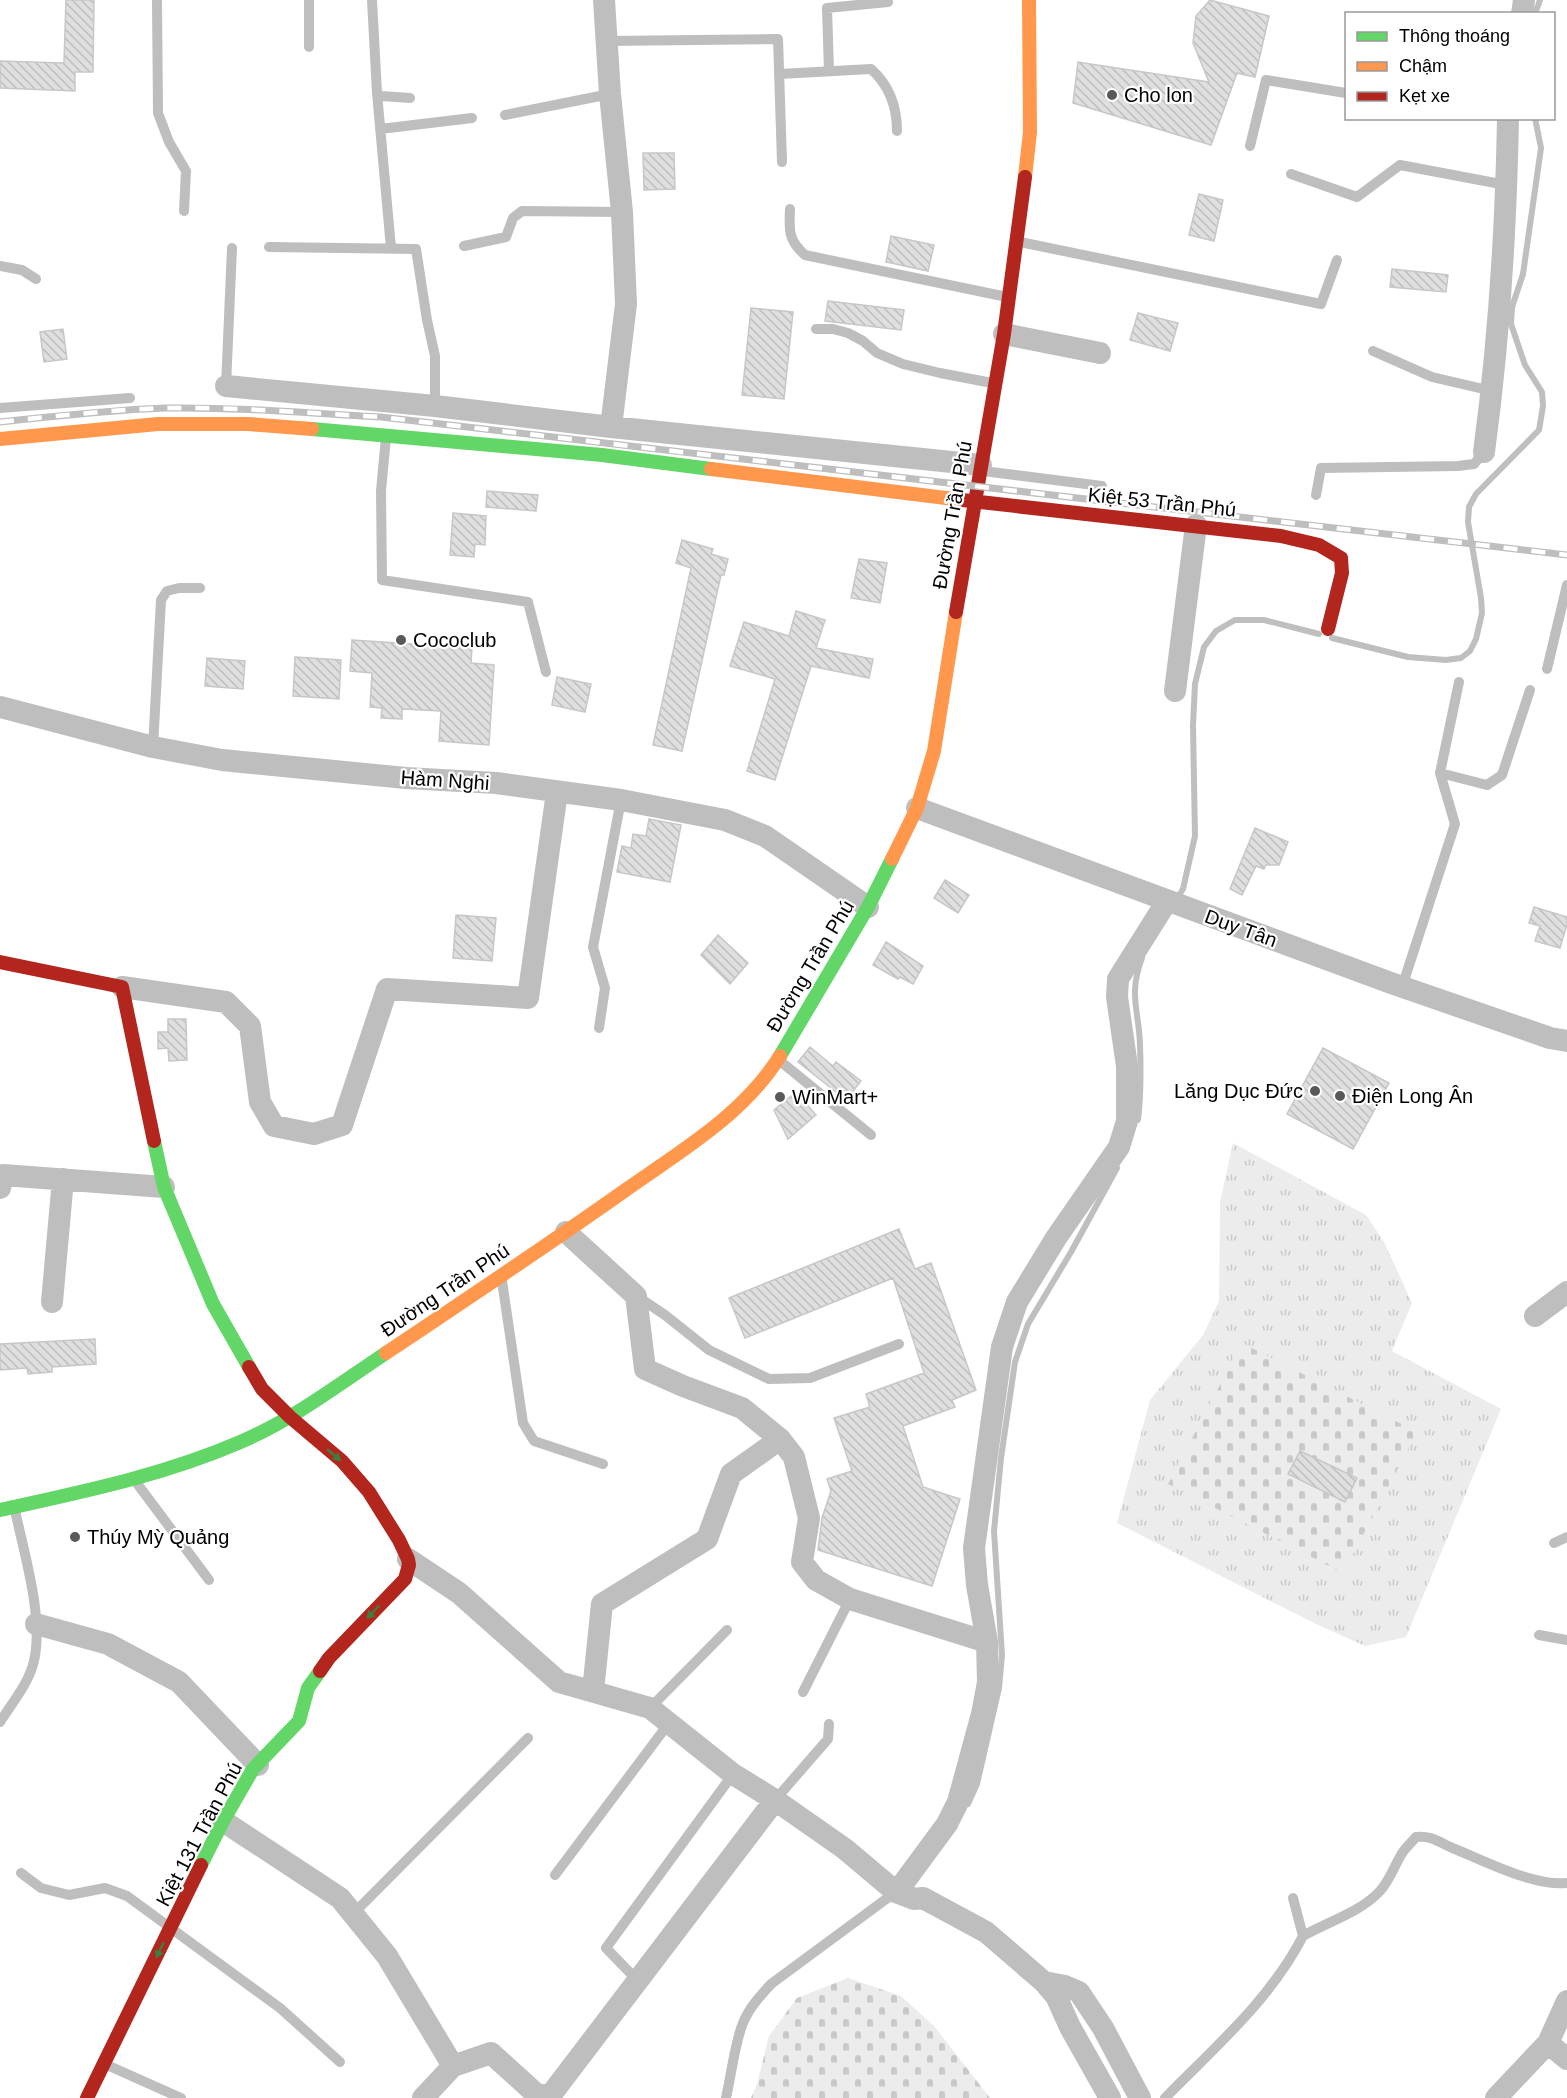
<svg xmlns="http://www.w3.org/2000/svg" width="1567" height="2098" viewBox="0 0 1567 2098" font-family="Helvetica,sans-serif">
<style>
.grass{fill:url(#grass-tufts)}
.cemetery{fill:url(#cemetery-stones)}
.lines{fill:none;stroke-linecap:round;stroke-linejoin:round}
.stream{stroke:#bfbfbf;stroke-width:6}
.building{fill:url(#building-back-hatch);stroke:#c7c7c7;stroke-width:1.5}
.lane{stroke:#bebebe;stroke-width:10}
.street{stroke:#bebebe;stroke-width:22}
.fast{stroke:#63d668;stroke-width:14}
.slow{stroke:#ff974d;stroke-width:14}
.jam{stroke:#b3261e;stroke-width:14}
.rail-casing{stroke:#bebebe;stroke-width:7}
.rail{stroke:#fff;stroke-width:4.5;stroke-dasharray:14;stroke-linecap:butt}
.oneway{fill:#3b803e}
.poi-dot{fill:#595959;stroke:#fff;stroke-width:2}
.labels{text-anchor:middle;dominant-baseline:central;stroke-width:4.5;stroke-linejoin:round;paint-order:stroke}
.poi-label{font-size:20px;fill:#000;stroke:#fff;text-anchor:start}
.street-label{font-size:20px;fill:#000;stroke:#fff}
</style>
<defs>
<pattern id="grass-tufts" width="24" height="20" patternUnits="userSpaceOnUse" patternTransform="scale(1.5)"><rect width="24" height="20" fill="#ececec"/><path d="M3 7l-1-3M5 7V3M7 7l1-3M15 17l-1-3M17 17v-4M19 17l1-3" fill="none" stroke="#c9c9c9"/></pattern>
<pattern id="cemetery-stones" width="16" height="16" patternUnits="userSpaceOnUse" patternTransform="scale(1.5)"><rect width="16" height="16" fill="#ececec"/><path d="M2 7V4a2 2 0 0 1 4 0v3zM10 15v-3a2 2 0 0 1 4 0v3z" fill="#c9c9c9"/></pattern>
<pattern id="building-back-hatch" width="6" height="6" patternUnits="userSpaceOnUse" patternTransform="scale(1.5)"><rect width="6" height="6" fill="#dfdfdf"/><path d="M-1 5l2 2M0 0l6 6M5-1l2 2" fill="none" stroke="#bebebe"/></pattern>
</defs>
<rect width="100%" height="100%" fill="#fff"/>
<path class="grass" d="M1233,1143L1366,1215L1384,1242L1412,1303L1392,1351L1501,1409L1406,1637L1365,1646L1316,1624L1117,1523L1150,1400L1203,1335L1219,1301L1220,1202Z"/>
<path class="cemetery" d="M1242,1343L1417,1432L1343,1573L1168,1484Z
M848,1978L901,1996L935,2027L990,2098H751L757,2084L769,2036L797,1998Z"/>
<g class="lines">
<path class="stream" d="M1535,14L1540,0
M1332,638L1408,657L1446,660L1461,658L1470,651L1476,639L1482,613L1481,598L1468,522L1469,507L1476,494L1539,430L1543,406L1542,392L1525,365L1511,324L1512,307L1523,274L1541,148L1535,118
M1176,900L1183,889L1195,836L1193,725L1195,684L1204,647L1216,631L1235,620H1264L1319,634
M1138,1120C1141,1095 1141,1071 1140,1045C1139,1010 1128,995 1142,958
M968,1804L977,1784L999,1688L1002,1655L994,1531L1001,1458L1015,1362L1028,1324L1071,1252L1117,1168"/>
</g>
<path class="building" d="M66,0H94L93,72H75V91L0,88V61L64,63Z
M1210,0L1269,16L1255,77L1237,73L1211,145L1073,103L1078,62L1209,82L1193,43L1196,16Z
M643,153H674L675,189L644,190Z
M1199,194L1223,200L1214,241L1189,235Z
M891,236L934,245L928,271L886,262Z
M1392,269L1448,275L1446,292L1390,287Z
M828,301L904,310L901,330L825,321Z
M751,308L793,312L784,399L742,395Z
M1138,313L1178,323L1170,351L1130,340Z
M63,329L67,359L44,362L40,332Z
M487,491L538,495L536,511L486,507Z
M453,513L486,516L485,545L475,544L474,557L450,555Z
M682,540L713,549L711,554L728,559L724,575H721L682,751L653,745L691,568L676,563Z
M859,559L887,563L880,603L851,598Z
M796,611L825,620L816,648L873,659L869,678L811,666L775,780L747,771L775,679L730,666L744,622L789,636Z
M352,640L472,648L471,663L494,665L489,745L439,741L441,711L402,709V719L381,718L382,708L370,707L372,673L350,671Z
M295,657L341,660L339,699L293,696Z
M207,658L245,661L243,689L205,686Z
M557,677L591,684L585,712L552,705Z
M649,819L681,825L670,882L617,872L622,846L631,848L633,834L646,836Z
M1255,828L1288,842L1279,865H1266L1264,869L1256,866L1242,895L1230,889Z
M945,880L969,895L958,913L934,898Z
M1534,907L1567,917V924L1560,948L1535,941L1540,926L1529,923Z
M456,915L496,918L492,961L453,958Z
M718,935L748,963L730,984L701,955Z
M886,942L923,966L913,984L900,977L898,979L873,965Z
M168,1019H186L187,1060L169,1061L168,1048L158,1049V1032H168Z
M810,1047L833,1066L836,1062L861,1081L846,1100L798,1062Z
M1323,1048L1389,1083L1353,1149L1287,1114Z
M796,1092L816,1115L788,1139L774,1110Z
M899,1229L915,1269L931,1263L976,1390L952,1400L955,1407L903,1426L923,1487L960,1499L932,1586L818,1550L822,1518L831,1491L827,1479L852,1471L834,1418L870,1407L866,1394L924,1373L893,1278L745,1338L729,1298Z
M95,1339L96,1364L52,1367V1372L28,1374L27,1368L0,1370V1344Z
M1300,1451L1357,1478L1345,1502L1288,1474Z"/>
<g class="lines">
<path class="lane" d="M157,0L158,113L169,142L186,171L184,211
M309,0V47
M372,0L377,93L381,96L410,98
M606,41L778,39L782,162
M829,71L827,8L888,2
M780,74L871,69C889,85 897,107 897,131
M377,93L391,248
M505,115L610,94
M380,129L472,118
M1250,146L1266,80L1346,93
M1291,174L1357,197L1400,165L1506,185
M790,209C789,230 788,240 805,255L1007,297
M1020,242L1321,304L1337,260
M464,246L506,237L513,218L522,211L622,212
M269,247L416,249L427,320L435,356V406
M0,266L22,270L36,279
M816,329H833L848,333L863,341L877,353L903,364L940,373L992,383
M1373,351L1432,377L1492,391
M226,386L232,248
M0,408L130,398
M386,437L381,491L382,580L528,602L546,672
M983,471L1102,486
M1316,495L1321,468L1458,466L1474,464L1484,452
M1547,669L1567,585
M153,747L161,600L167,591L179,588H200
M1440,773L1487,785L1502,775L1530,690
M1402,987L1455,824L1440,773L1459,682
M599,1028L605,988L593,947L621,800
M780,1061L871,1135
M502,1281L523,1423L534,1441L603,1464
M638,1297L665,1315L709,1350L769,1379L810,1378L899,1344
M136,1482L209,1580
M1554,1543L1567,1537
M1539,1635L1567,1640
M803,1692L850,1599
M650,1708L727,1630
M0,1722C12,1703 29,1683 34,1661C44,1617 24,1554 15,1510
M775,1800L828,1739L829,1724
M21,1873L41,1888L69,1895L105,1888L127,1896L280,2008L340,2062
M555,1875L669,1723
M353,1914L528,1738
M1303,1936C1327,1922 1361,1912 1380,1891C1389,1881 1394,1867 1401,1855C1404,1849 1411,1843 1416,1837C1432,1835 1440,1843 1455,1849C1487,1862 1533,1886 1567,1883
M637,1980L606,1948L733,1774
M107,2065L181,2098
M726,2098C731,2076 735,2042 743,2023C749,2008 760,1996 771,1984L897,1891
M1165,2098C1215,2047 1270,2000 1303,1936L1293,1898"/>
<path class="street" d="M604,0L610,94L622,212L626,304L611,427
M1522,14L1524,0
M1004,334L1100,353
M226,386L435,406L611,427L981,465
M1484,452C1499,341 1506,230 1508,118
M1175,691L1196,525
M0,707L153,747L222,760L406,778L496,783L621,800L725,820L765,836L868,907
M917,808L1391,983L1550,1038L1567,1041
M122,987L226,1002L250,1026L260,1102L274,1126L314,1134L342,1125L387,989L528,998L557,792
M0,1188L3,1175L164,1187
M566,1232L636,1296L645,1369L683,1386L742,1408L780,1439L794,1457L809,1518L802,1562L816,1580L850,1599L987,1642
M52,1302L63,1179
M1535,1316L1567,1292
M408,1559L459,1593L559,1682L650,1708L733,1774L775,1800L845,1849L896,1892L914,1899L923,1898L986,1932L1044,1982L1056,1996L1070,2027L1110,2098
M36,1624L108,1644L179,1682L258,1765
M593,1691L602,1604L707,1539L731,1474L780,1439
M223,1821L340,1898L387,1956L453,2066L423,2098
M902,1885L947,1824L958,1802L982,1714L988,1682L987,1642L977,1585L974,1548L1002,1347L1017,1302L1056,1238L1119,1147L1127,1121V1066L1117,997L1118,979L1167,901
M1044,1982L1065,1986L1079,1992L1103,2028L1140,2098
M1548,2043L1567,2059
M453,2066L491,2053L536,2094L547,2096L553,2092L775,1800
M1496,2098L1548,2043L1567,2001"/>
<path class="fast" d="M312,429L602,455L711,469
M780,1056L868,907L892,859
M154,1141L164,1187L213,1304L249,1367
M0,1510C81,1492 161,1476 238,1443C291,1421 338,1385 386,1353
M201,1865L223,1821L253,1769L299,1721L308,1688L320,1671"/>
<path class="slow" d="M1025,177L1030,132L1029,0
M0,439L158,424H248L312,429
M711,469L962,500
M892,859L917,808L934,751L956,612
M386,1353C467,1299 548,1245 627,1189C682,1150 743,1115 780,1056"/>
<path class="jam" d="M962,500L1281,536L1319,545L1341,558L1342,573L1328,629
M956,612L1004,334L1025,177
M0,962L122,987L154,1141
M249,1367L262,1389L290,1417L342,1461L369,1492L399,1540L408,1559L409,1565L405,1579L329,1658L320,1671
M87,2098L201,1865"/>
<defs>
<path id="rail" d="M0,422C55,416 110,410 165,408C237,407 309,413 381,417L1567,555"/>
</defs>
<use href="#rail" class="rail-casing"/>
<use href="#rail" class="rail"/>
</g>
<defs><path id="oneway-solid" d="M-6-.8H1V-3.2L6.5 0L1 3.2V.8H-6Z" transform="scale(1.5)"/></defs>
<g class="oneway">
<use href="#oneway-solid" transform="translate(334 1455) rotate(41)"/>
<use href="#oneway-solid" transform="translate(373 1612) rotate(134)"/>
<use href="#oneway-solid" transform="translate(160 1950) rotate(116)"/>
</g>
<g class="poi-dot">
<circle cx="1112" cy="95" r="6"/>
<circle cx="401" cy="640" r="6"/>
<circle cx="1315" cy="1091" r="6"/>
<circle cx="1340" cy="1096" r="6"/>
<circle cx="780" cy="1097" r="6"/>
<circle cx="75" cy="1537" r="6"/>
</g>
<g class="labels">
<g class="poi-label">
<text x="1124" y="95">Cho lon</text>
<text x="413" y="640">Cococlub</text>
<text x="1303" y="1091" text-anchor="end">Lăng Dục Đức</text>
<text x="1352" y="1096">Điện Long Ân</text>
<text x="792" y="1097">WinMart+</text>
<text x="87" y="1537">Thúy Mỳ Quảng</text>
</g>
<g class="street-label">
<text transform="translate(1162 502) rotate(6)">Kiệt 53 Trần Phú</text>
<text transform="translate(952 515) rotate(-80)">Đường Trần Phú</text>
<text transform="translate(445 780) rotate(4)">Hàm Nghi</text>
<text transform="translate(1241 928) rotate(20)">Duy Tân</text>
<text transform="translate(810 966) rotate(-59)">Đường Trần Phú</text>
<text transform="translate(445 1290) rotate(-34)">Đường Trần Phú</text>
<text transform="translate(199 1834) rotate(-62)">Kiệt 131 Trần Phú</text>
</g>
</g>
<rect x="1345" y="12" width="210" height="108" fill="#ffffff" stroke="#999999" stroke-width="1.5"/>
<rect x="1357" y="32" width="30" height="9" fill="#63d668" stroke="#999999" stroke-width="1.5"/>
<text x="1399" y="42" font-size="18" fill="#000000">Thông thoáng</text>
<rect x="1357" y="62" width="30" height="9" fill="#ff974d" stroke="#999999" stroke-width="1.5"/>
<text x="1399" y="72" font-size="18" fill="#000000">Chậm</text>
<rect x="1357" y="92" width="30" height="9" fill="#b3261e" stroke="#999999" stroke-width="1.5"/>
<text x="1399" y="102" font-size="18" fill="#000000">Kẹt xe</text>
</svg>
